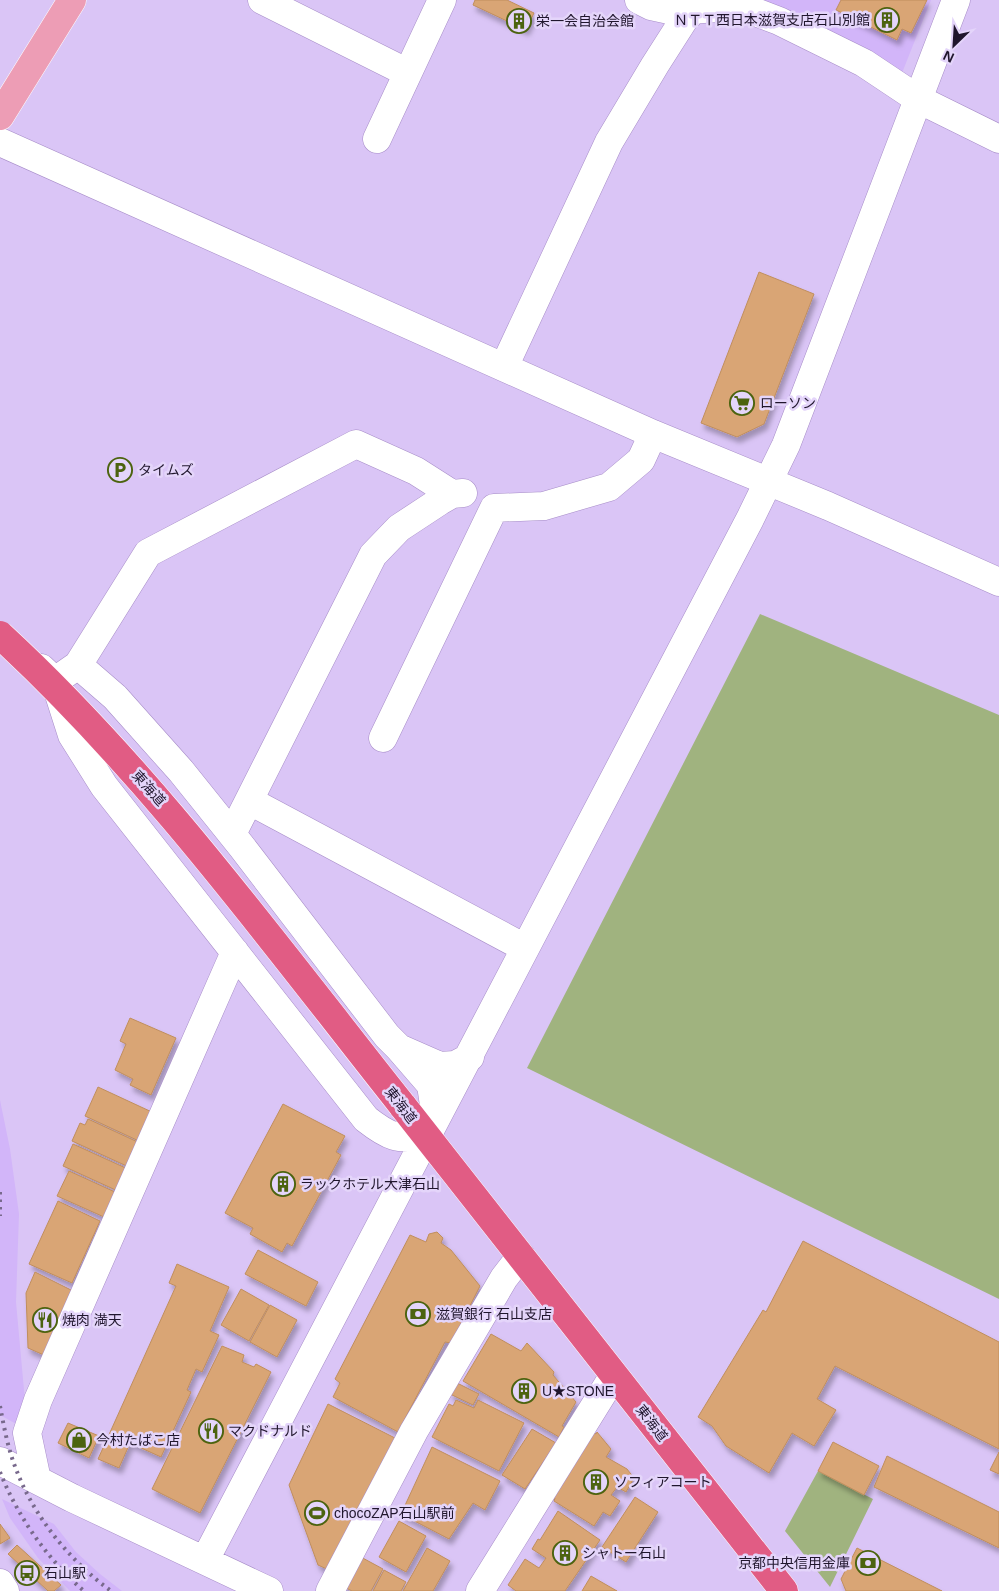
<svg xmlns="http://www.w3.org/2000/svg" width="999" height="1591" viewBox="0 0 999 1591" font-family="Arial,'Noto Sans JP',sans-serif">
<style>
.built{fill:#d2b5f9}
.green{fill:#a0b37f}
.building{fill:#d9a574;stroke:#c08e5d;filter:url(#shadow)}
.lines{fill:none;stroke-linecap:round;stroke-linejoin:round}
.minor-casing{stroke:#a78dc8;stroke-width:29}
.major-casing{stroke:#fff;stroke-width:29}
.highway-casing{stroke:#fff;stroke-width:29}
.minor{stroke:#fff;stroke-width:28}
.major{stroke:#ed9db5;stroke-width:28}
.highway{stroke:#e15c84;stroke-width:28}
.rail{stroke:#78698c;stroke-width:4;stroke-dasharray:2.5 5;stroke-linecap:butt}
.highway-bridge-casing{stroke:#fff;stroke-width:29;stroke-linecap:butt}
.highway-bridge{stroke:#e15c84;stroke-width:28}
.labels{text-anchor:middle;dominant-baseline:central;stroke-width:5;stroke-linejoin:round;paint-order:stroke}
.poi-label{font-size:14px;fill:#20162d;stroke:#e4d5fa;text-anchor:start}
.street-label{font-size:14px;fill:#20162d;stroke:#e4d5fa}
</style>
<defs>
<filter id="shadow"><feDropShadow dx="3" dy="5.5" stdDeviation="2.5" flood-color="#0004"/></filter>
</defs>
<rect width="100%" height="100%" fill="#dac5f6"/>
<path class="built" d="M703,0H931L900,78Z
M0,1100L10,1149L19,1214L16,1302L26,1412L18,1425L0,1415Z
M2,1499L54,1524L76,1552L100,1574L122,1591H70L38,1558L10,1518Z"/>
<path class="green" d="M760,614L999,715V1299L527,1068Z
M818,1471L873,1499L830,1587L785,1531Z"/>
<path class="building" d="M475,0H507L534,13L526,30L473,5Z
M841,0H927L911,33L902,29L897,40L836,10Z
M759,272L814,294L764,424L737,437L701,423Z
M130,1018L176,1038L151,1095L130,1085L133,1079L115,1070L126,1044L120,1041Z
M98,1087L154,1113L141,1142L85,1116Z
M283,1104L345,1136L336,1152L341,1155L292,1246L287,1243L282,1252L250,1234L253,1228L225,1213Z
M88,1119L142,1144L131,1168L72,1141L80,1123L85,1125Z
M73,1144L130,1170L120,1192L63,1166Z
M69,1171L115,1192L104,1217L57,1196Z
M58,1201L100,1221L72,1283L29,1264Z
M437,1232L443,1238L441,1243L451,1250L480,1286L451,1343L445,1342L398,1432L333,1397L340,1383L335,1379L410,1235L426,1242L429,1234Z
M803,1241L999,1342V1449L835,1366L817,1399L836,1410L814,1446L792,1433L769,1473L726,1446L712,1426L698,1417L763,1310L766,1312Z
M258,1250L318,1282L306,1306L245,1274Z
M177,1264L229,1287L210,1331L219,1335L202,1372L196,1369L187,1390L191,1392L161,1457L130,1443L119,1468L98,1459L176,1286L169,1283Z
M35,1272L75,1292L46,1356L28,1348L26,1293Z
M241,1289L269,1305L249,1341L221,1325Z
M270,1305L297,1320L277,1357L250,1342Z
M491,1334L521,1351L527,1343L554,1372L553,1375L576,1402L562,1426L564,1427L559,1437L463,1381Z
M222,1346L244,1355L242,1362L254,1367L256,1364L271,1372L200,1513L152,1489Z
M455,1382L479,1394L473,1405L450,1394Z
M456,1400L474,1408L478,1400L524,1423L499,1471L432,1437L449,1404L453,1406Z
M328,1404L395,1438L329,1570L318,1565L289,1485Z
M68,1423L99,1436L89,1458L58,1443Z
M532,1429L556,1443L525,1489L502,1475Z
M591,1431L596,1434L597,1432L611,1449L606,1457L627,1469L634,1478L626,1492L617,1487L611,1495L620,1501L610,1516L603,1512L594,1526L554,1501L555,1498L551,1495Z
M833,1442L879,1466L864,1495L818,1471Z
M432,1447L500,1481L485,1510L473,1503L449,1539L401,1514Z
M999,1452V1474L990,1470Z
M887,1456L999,1512V1548L874,1487Z
M635,1497L658,1512L626,1562L602,1547Z
M558,1511L600,1540L565,1591H516L508,1585L525,1559L539,1568L546,1558L532,1549L538,1539L540,1540Z
M399,1521L426,1536L406,1572L379,1557Z
M0,1524L10,1538L0,1544Z
M17,1545L61,1585L54,1591H48L8,1554Z
M427,1548L450,1561L433,1591H403Z
M857,1548L942,1591H846L841,1579Z
M359,1556L383,1569L371,1591H352L342,1586Z
M384,1570L406,1582L401,1591H373Z
M591,1576L617,1591H582Z"/>
<g class="lines">
<defs>
<path id="minor" d="M262,0L408,73
M639,0L651,6L674,11L733,7L758,13L779,21L864,63L918,99L999,139
M377,139L442,0
M0,142L653,434L828,506L999,582
M504,367L609,142L655,65L685,18L693,11
M78,665L148,553L356,444L416,471L452,494
M41,668L55,681L78,665L115,697L181,771L242,847L387,1036L399,1048L440,1066L455,1065L470,1057
M56,685L72,735L104,786L366,1119C389,1137 397,1140 426,1136L434,1105L431,1085L399,1048
M383,738L494,508L544,506L609,487L641,460L653,434
M261,807L525,948
M232,834L373,555L399,528L440,501L452,494L463,493
M0,1461L72,1498L269,1591
M37,1480L27,1433L38,1400L235,952
M205,1560L750,519L786,445L956,0
M0,1583L5,1591
M330,1591L414,1431L504,1278L521,1256
M480,1591L614,1375"/>
<path id="major" d="M0,116L72,0"/>
<path id="highway" d="M402,1105L784,1591"/>
</defs>
<use href="#minor" class="minor-casing"/>
<use href="#major" class="major-casing"/>
<use href="#highway" class="highway-casing"/>
<use href="#minor" class="minor"/>
<use href="#major" class="major"/>
<use href="#highway" class="highway"/>
<path class="rail" d="M0,1192V1216
M0,1406C4,1427 8,1449 16,1469C34,1517 70,1561 111,1591
M0,1472C18,1517 47,1559 84,1591"/>
<defs>
<path id="highway-bridge" d="M0,635C152,775 274,944 402,1105"/>
</defs>
<use href="#highway-bridge" class="highway-bridge-casing"/>
<use href="#highway-bridge" class="highway-bridge"/>
</g>
<defs>
<symbol id="building-ring" viewBox="-11 -11 22 22"><circle r="9.5" fill="#e4d5fa" stroke="#4c630f" stroke-width="1.5"/><path d="M-4-6H4V6H1V3H-1V6H-4ZM-2.5-4.3h1.7v1.8h-1.7ZM.8-4.3h1.7v1.8H.8ZM-2.5-1h1.7V.8h-1.7ZM.8-1h1.7V.8H.8Z" fill="#4c630f"/></symbol>
<symbol id="supermarket-ring" viewBox="-11 -11 22 22"><circle r="9.5" fill="#e4d5fa" stroke="#4c630f" stroke-width="1.5"/><path d="M-6-5.5h2.5l.6 2H6L4.5 2H-2.5L-4.4-4H-6ZM-1.5 3.2a1.3 1.3 0 1 0 .1 0ZM3 3.2a1.3 1.3 0 1 0 .1 0Z" fill="#4c630f"/></symbol>
<symbol id="parking-ring" viewBox="-11 -11 22 22"><circle r="9.5" fill="#e4d5fa" stroke="#4c630f" stroke-width="1.5"/><path d="M-3.5-5.5H1a3.5 3.5 0 0 1 0 7H-1V5.5H-3.5ZM-1-3.4V-.6H.8a1.4 1.4 0 0 0 0-2.8Z" fill="#4c630f"/></symbol>
<symbol id="bank-ring" viewBox="-11 -11 22 22"><circle r="9.5" fill="#e4d5fa" stroke="#4c630f" stroke-width="1.5"/><path d="M-6-4H6V4H-6ZM0-2.3a2.3 2.3 0 1 0 0 4.6a2.3 2.3 0 1 0 0-4.6Z" fill="#4c630f"/></symbol>
<symbol id="restaurant-ring" viewBox="-11 -11 22 22"><circle r="9.5" fill="#e4d5fa" stroke="#4c630f" stroke-width="1.5"/><path d="M-5-6h1v4h1v-4h1v4h1v-4h1v5L-1.5 .5V6h-2V.5L-5-1ZM5-6V6H3V1.5H1.5Q1.5-4 5-6Z" fill="#4c630f"/></symbol>
<symbol id="shop-ring" viewBox="-11 -11 22 22"><circle r="9.5" fill="#e4d5fa" stroke="#4c630f" stroke-width="1.5"/><path d="M-5-2.5h2.3a2.7 3.5 0 0 1 5.4 0H5L5.5 6h-11ZM-1.5-2.5h3a1.5 2.3 0 0 0-3 0Z" fill="#4c630f"/></symbol>
<symbol id="stadium-ring" viewBox="-11 -11 22 22"><circle r="9.5" fill="#e4d5fa" stroke="#4c630f" stroke-width="1.5"/><path d="M0-5a6.5 5 0 1 0 0 10a6.5 5 0 1 0 0-10ZM-3.5-1.8h7v3.6h-7Z" fill="#4c630f"/></symbol>
<symbol id="bus-ring" viewBox="-11 -11 22 22"><circle r="9.5" fill="#e4d5fa" stroke="#4c630f" stroke-width="1.5"/><path d="M-5-6H5V4H4V6H2V4H-2V6H-4V4H-5ZM-3.5-4V0h7V-4ZM-3.5 1.2v1.5H-2V1.2ZM2 1.2v1.5H3.5V1.2Z" fill="#4c630f"/></symbol>
</defs>
<g fill-rule="evenodd">
<use href="#building-ring" x="873" y="6" width="28" height="28"/>
<use href="#building-ring" x="505" y="7" width="28" height="28"/>
<use href="#supermarket-ring" x="728" y="389" width="28" height="28"/>
<use href="#parking-ring" x="106" y="456" width="28" height="28"/>
<use href="#building-ring" x="269" y="1170" width="28" height="28"/>
<use href="#bank-ring" x="404" y="1300" width="28" height="28"/>
<use href="#restaurant-ring" x="31" y="1306" width="28" height="28"/>
<use href="#building-ring" x="510" y="1377" width="28" height="28"/>
<use href="#restaurant-ring" x="197" y="1417" width="28" height="28"/>
<use href="#shop-ring" x="65" y="1426" width="28" height="28"/>
<use href="#building-ring" x="582" y="1468" width="28" height="28"/>
<use href="#stadium-ring" x="303" y="1499" width="28" height="28"/>
<use href="#building-ring" x="551" y="1539" width="28" height="28"/>
<use href="#bank-ring" x="854" y="1549" width="28" height="28"/>
<use href="#bus-ring" x="13" y="1559" width="28" height="28"/>
</g>
<g class="labels">
<g class="poi-label">
<text x="870" y="20" text-anchor="end">ＮＴＴ西日本滋賀支店石山別館</text>
<text x="536" y="21">栄一会自治会館</text>
<text x="760" y="403">ローソン</text>
<text x="138" y="470">タイムズ</text>
<text x="300" y="1184">ラックホテル大津石山</text>
<text x="436" y="1314">滋賀銀行 石山支店</text>
<text x="62" y="1320">焼肉 満天</text>
<text x="542" y="1391">U★STONE</text>
<text x="228" y="1431">マクドナルド</text>
<text x="96" y="1440">今村たばこ店</text>
<text x="614" y="1482">ソフィアコート</text>
<text x="334" y="1513">chocoZAP石山駅前</text>
<text x="582" y="1553">シャトー石山</text>
<text x="850" y="1563" text-anchor="end">京都中央信用金庫</text>
<text x="44" y="1573">石山駅</text>
</g>
<g class="street-label">
<text transform="translate(149 788) rotate(48)">東海道</text>
<text transform="translate(401 1105) rotate(52)">東海道</text>
<text transform="translate(652 1423) rotate(52)">東海道</text>
</g>
</g>
<g transform="translate(954 45) rotate(205)" stroke="#e4d5fa" stroke-width="4" paint-order="stroke">
<path d="M0-4L9 19L0 12L-9 19Z" fill="#20162d"/>
<text y="-8" font-size="14" font-weight="bold" text-anchor="middle" fill="#20162d">N</text>
</g>
</svg>
